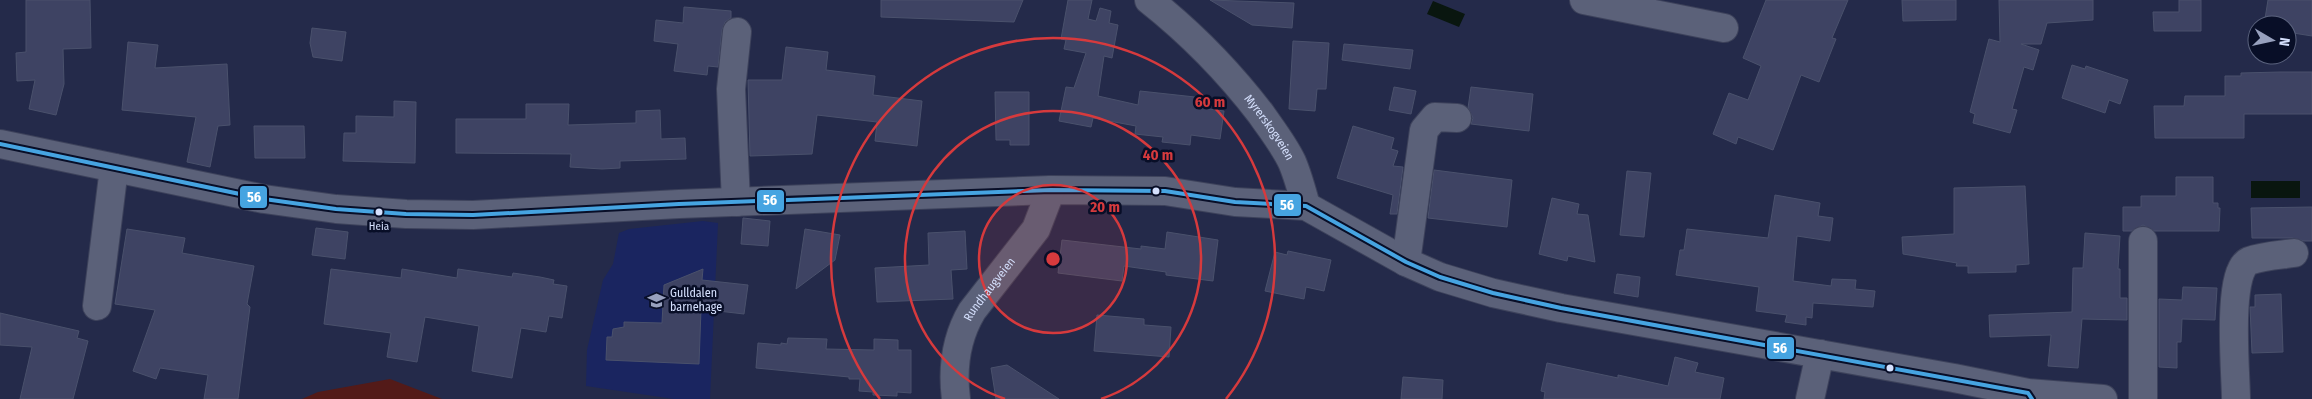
<svg xmlns="http://www.w3.org/2000/svg" width="2312" height="399" viewBox="0 0 2312 399" font-family="'Fira Sans Condensed',sans-serif">
<style>
.built{fill:#1a2560}
.green{fill:#531a18}
.water{fill:#09160f}
.building{fill:#3e4363;stroke:#4a516c}
.lines{fill:none;stroke-linecap:round;stroke-linejoin:round}
.minor-casing{stroke:#3d425b;stroke-width:30}
.minor{stroke:#5b6179;stroke-width:28}
.bus-1-casing{stroke:#080e27;stroke-width:8}
.bus-1{stroke:#46a4e1;stroke-width:4}
.ring{fill:none;stroke:#d63a3d;stroke-width:2.5}
.bus-dot{fill:#d5e0fd;stroke:#080e27;stroke-width:2}
.labels{text-anchor:middle;dominant-baseline:central;stroke-width:5;stroke-linejoin:round;paint-order:stroke}
.bus-label{font-size:11px;fill:#d5e0fd;stroke:#080e27}
.street-label{font-size:12px;fill:#d5e0fd;stroke:#080e27}
.poi-label{font-size:12px;fill:#d5e0fd;stroke:#080e27;text-anchor:start}
.centre{fill:#d63a3d;stroke:#080e27;stroke-width:2.5}
.ring-label{font-size:15px;text-anchor:middle;font-weight:bold;fill:#d63a3d;stroke:#080e27;stroke-width:5;stroke-linejoin:round;paint-order:stroke}
.line-badge{stroke:#080e27;stroke-width:2}
.badge-label{font-size:14px;text-anchor:middle;font-weight:bold;fill:#fff}
</style>
<rect width="100%" height="100%" fill="#242a4a"/>
<path class="built" d="M703,221L718,223L710,399H674L586,386L587,350L603,280L613,264L619,233L629,229Z"/>
<path class="green" d="M390,379L442,399H302L318,392Z"/>
<path class="water" d="M1433,1L1465,14L1459,27L1427,14Z
M2251,181H2300V198H2251Z"/>
<path class="building" d="M26,0H90L91,48L63,49L64,84L56,115L29,109L35,80L17,81L16,53L26,52Z
M881,0H1023L1014,22L881,17Z
M1068,0H1092L1088,19L1096,21L1100,8L1111,11L1109,23L1118,25L1112,58L1104,56L1098,96L1138,105L1140,91L1195,97L1194,107L1224,111L1220,139L1191,135L1190,145L1162,142L1163,137L1135,134L1136,126L1093,118L1091,127L1059,121L1066,87L1074,88L1086,53L1064,49L1066,40L1061,39Z
M1210,0L1294,3L1292,28L1252,25Z
M1766,0H1848L1832,38L1836,39L1819,82L1801,75L1773,150L1738,137L1736,144L1713,134L1729,93L1748,100L1761,66L1743,58Z
M1902,0H1956V20L1903,21Z
M1999,0H2093V20L2047,23L2041,44H2021L2039,50L2033,70L2024,67L2012,109L2017,110L2010,133L1973,123L1975,114L1970,112L1989,39L2000,42Z
M2179,0H2201V31H2154L2153,12H2179Z
M2268,0H2312V36L2287,32V25H2264Z
M684,7L731,11V18L725,22L722,30L718,67L708,66L707,75L674,71L678,44L654,41L656,20L683,23Z
M312,28L346,32L342,61L313,57L310,43Z
M1293,41L1329,43L1326,89H1317L1315,111L1289,109Z
M128,42L158,45L155,68L227,64L230,125L218,126L210,167L187,162L196,117L122,110Z
M1344,44L1413,50L1410,69L1342,60Z
M786,47L828,52L826,70L875,76L873,95L922,101L917,146L875,141L877,122L817,115L812,154L750,156L748,80H782Z
M2072,65L2085,69L2086,66L2128,80L2120,104L2109,100L2105,113L2062,98Z
M2280,72H2312V114H2244V138H2155L2154,106H2184L2185,96H2225V76H2241V73Z
M1394,87L1416,91L1411,114L1389,110Z
M1471,87L1533,94L1529,131L1471,124L1473,118L1468,108Z
M995,92H1029V145H1010V140H996Z
M394,101L416,102L415,163L343,161L344,133H356V116L394,117Z
M526,104H569L568,125L636,123V111L660,110L661,139L685,138L686,159L620,161V168L602,169L570,167L571,154L456,153V119H526Z
M254,126H304L305,158H255Z
M1353,126L1394,138L1391,149L1398,151L1393,166L1403,167L1397,214H1390L1393,195L1337,178Z
M1434,170L1512,180L1507,227L1428,218Z
M1627,171L1651,173L1644,237L1620,235Z
M2176,177H2213V203H2218V208H2220L2219,231H2154L2143,225L2132,231H2123V207H2141V196H2176Z
M2025,186L2029,264L2016,265V272L1968,273V266H1956L1957,263L1903,254L1902,237L1954,234V188Z
M1775,195L1820,203L1818,216L1833,218L1830,241L1797,236L1793,281L1831,286L1832,279L1856,280L1855,289L1875,291L1873,307L1813,303L1812,318L1806,317V325L1785,322L1787,315L1756,311L1759,287L1676,275L1680,250H1684L1687,229L1768,238Z
M1552,198L1579,204L1577,214L1588,215L1595,262L1568,256L1567,261L1539,254Z
M2312,207V241H2304L2292,238H2252L2251,208Z
M743,218L770,221L768,246L741,244Z
M316,228L348,232L345,259L312,255Z
M127,229L185,238L182,253L254,266L247,304L250,307L238,399H204L208,375L160,368L156,379L133,371L155,310L115,304Z
M805,229L840,235L835,260L796,289Z
M965,231L967,269L951,270L953,299L877,302L875,268L929,265L928,233Z
M1167,232L1218,240L1213,281L1166,275V272L1124,266L1122,281L1058,273L1062,240L1141,249V246L1165,249Z
M2085,233L2120,236L2118,269H2120V298H2127V320L2082,319L2078,368L2048,366L2051,335L1990,337L1989,315L2072,312L2073,268H2083Z
M1288,251L1331,260L1324,291L1306,287L1304,299L1265,291L1275,252L1287,255Z
M331,269L401,278L402,269L457,278L458,269L512,277L513,273L540,277L554,280L553,284L567,286L562,318L549,316L546,332L521,328L512,378L472,371L479,326L425,317L417,362L387,357L391,333L324,324Z
M703,269L702,280L748,285L744,314L701,309L699,364L606,360L607,337H612L613,329L624,327V322L662,323L664,285Z
M1617,274L1640,277L1638,297L1614,293Z
M2183,287L2217,288L2215,320L2182,319L2181,342H2177V368L2159,367V299L2182,300Z
M2281,294L2283,352L2252,353L2250,307H2255V295Z
M0,313L79,331L77,338L88,341L73,399H20L32,347L0,345Z
M1097,315L1144,319V325L1171,327L1169,357L1094,351Z
M788,338L827,339L826,349L874,350V339L898,340V350H911V393L897,392V396L873,395V392L859,391L860,379H849V377L756,368L758,343L781,345V343L787,344Z
M1675,357L1698,363L1695,372L1724,378L1720,399H1544L1545,392L1541,391L1547,363L1618,378V375L1668,386Z
M1007,365L1059,399H996L991,368Z
M1403,377L1443,380L1442,399H1401Z"/>
<g class="lines">
<defs>
<g id="minor">
<path id="s1" d="M1149,0C1192,34 1228,71 1261,114C1272,130 1284,145 1292,162C1298,176 1302,191 1306,206"/>
<path d="M1584,0L1724,28"/>
<path d="M0,144L264,199L336,209L406,214L473,215L679,204L1051,190L1165,191L1235,202L1306,206L1406,262L1440,277L1493,293L1561,308L1954,378L2028,393L2103,399"/>
<path d="M736,202L731,89L737,32"/>
<path d="M2143,241V399"/>
<path d="M1406,262L1424,130L1435,117L1457,118"/>
<path d="M97,306L114,168"/>
<path id="s2" d="M956,399C952,368 956,338 972,311L1036,229L1051,190"/>
<path d="M1810,399L1820,354"/>
<path d="M2236,399C2236,375 2226,271 2249,261C2262,256 2280,255 2294,253"/>
</g>
</defs>
<use href="#minor" class="minor-casing"/>
<use href="#minor" class="minor"/>
<defs>
<path id="bus-1" d="M0,144L264,199L336,209L406,214L473,215L679,204L1051,190L1165,191L1235,202L1306,206L1406,262L1440,277L1493,293L1561,308L2028,393L2032,399"/>
</defs>
<use href="#bus-1" class="bus-1-casing"/>
<use href="#bus-1" class="bus-1"/>
</g>
<circle cx="1053" cy="259" r="74" fill="#d63a3d" fill-opacity=".12"/>
<g class="ring">
<circle cx="1053" cy="259" r="74"/>
<path d="M1005 399A148 148 0 1 1 1101 399"/>
<path d="M880 399A222 222 0 1 1 1226 399"/>
</g>
<defs>
<symbol id="school-bare" viewBox="-9 -9 18 18"><path d="M0-5L7-2L0 1L-7-2ZM-4 1L0 2.5L4 1V4Q0 6-4 4Z" fill="#97a0be" stroke="#080e27" stroke-width="2.5" paint-order="stroke"/></symbol>
</defs>
<g fill-rule="evenodd">
<use href="#school-bare" x="644" y="288" width="25" height="25"/>
</g>
<g class="bus-dot">
<circle cx="1156" cy="191" r="4.5"/>
<circle cx="379" cy="212" r="4.5"/>
<circle cx="1890" cy="368" r="4.5"/>
</g>
<g class="labels">
<g class="bus-label">
<text x="379" y="226">Heia</text>
</g>
<g class="street-label">
<text stroke="none"><textPath href="#s1" startOffset="176">Myrerskogveien</textPath></text>
<text stroke="none"><textPath href="#s2" startOffset="119">Rundhaugveien</textPath></text>
</g>
<g class="poi-label">
<text x="670" y="293">Gulldalen<tspan x="670" dy="14">barnehage</tspan></text>
</g>
</g>
<circle cx="1053" cy="259" r="8" class="centre"/>
<g class="ring-label">
<text x="1210" y="107">60 m</text>
<text x="1158" y="160">40 m</text>
<text x="1105" y="212">20 m</text>
</g>
<g class="line-badge">
<rect x="239" y="185" width="29" height="24" rx="5" fill="#46a4e1"/>
<rect x="756" y="189" width="29" height="24" rx="5" fill="#46a4e1"/>
<rect x="1273" y="193" width="29" height="24" rx="5" fill="#46a4e1"/>
<rect x="1766" y="336" width="29" height="24" rx="5" fill="#46a4e1"/>
</g>
<g class="badge-label">
<text x="254" y="202">56</text>
<text x="770" y="205">56</text>
<text x="1287" y="210">56</text>
<text x="1780" y="353">56</text>
</g>
<g transform="translate(2272 40) rotate(99)"><circle r="24" fill="#080e27" stroke="#5a627d"/>
<path d="M0-4L9 19L0 12L-9 19Z" fill="#97a0be"/>
<text y="-8" font-size="14" font-weight="bold" text-anchor="middle" fill="#d5e0fd">N</text>
</g>
</svg>
